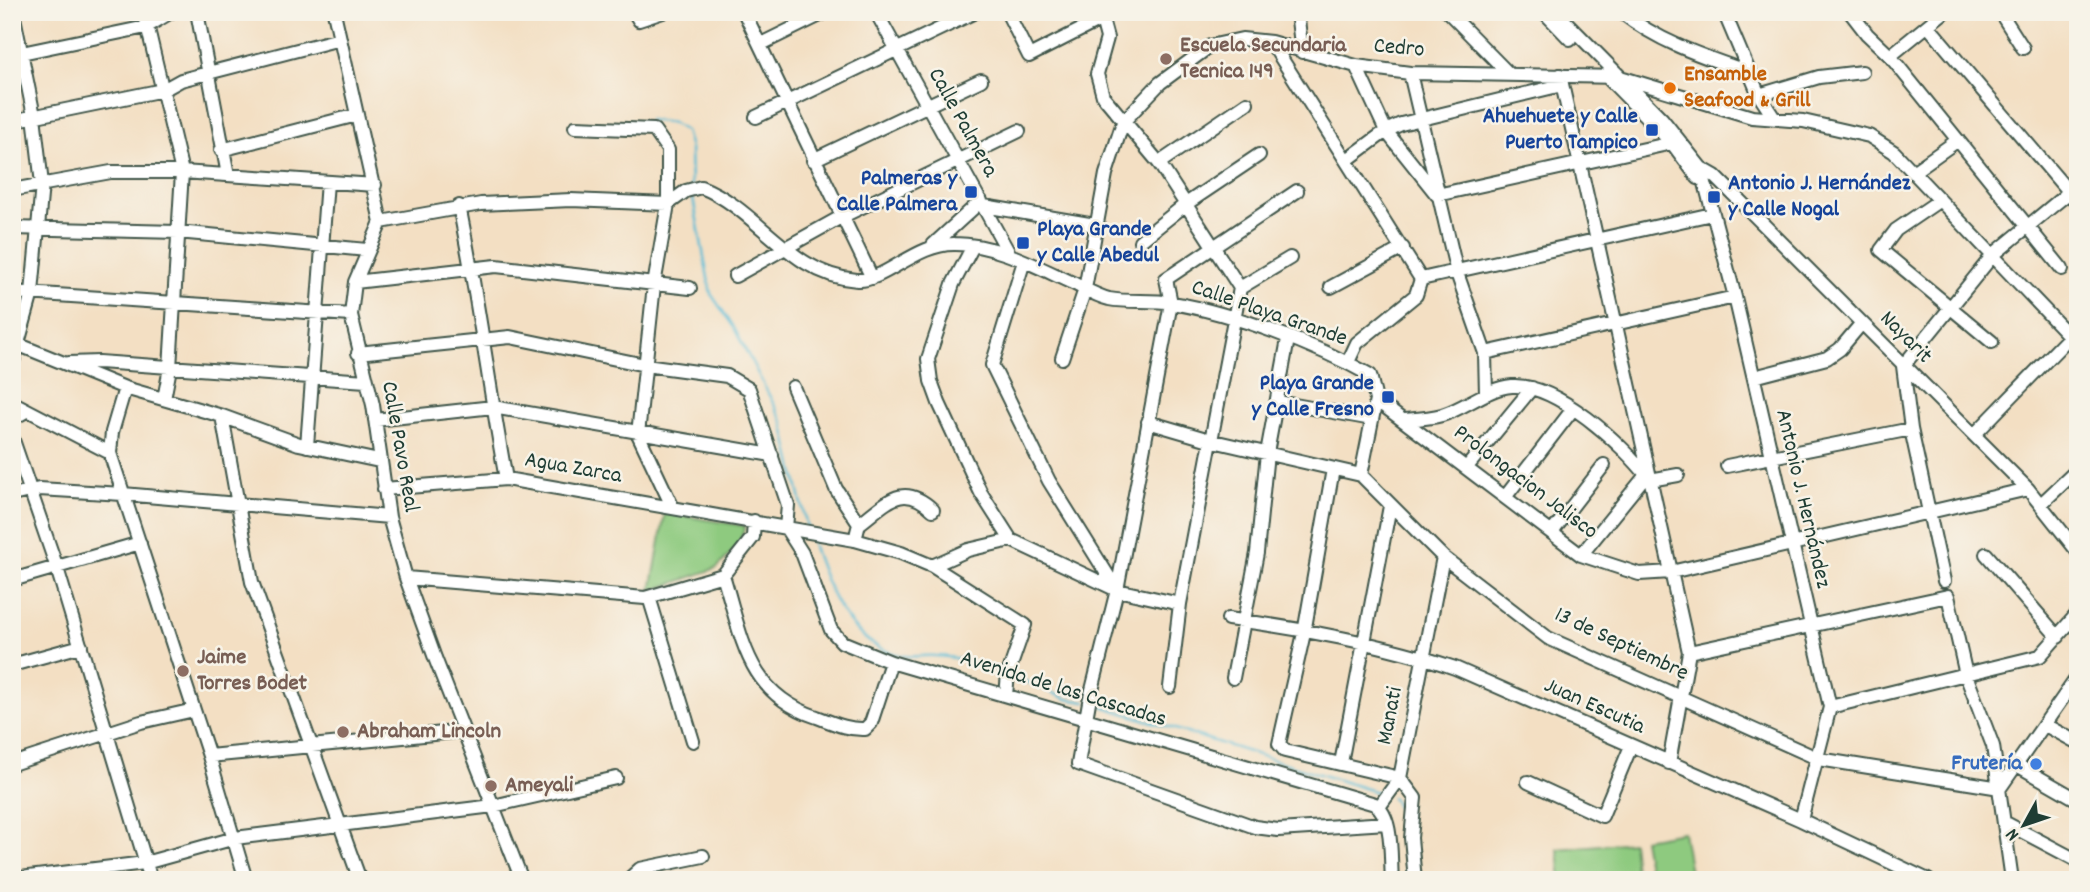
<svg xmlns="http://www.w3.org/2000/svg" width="2090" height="892" viewBox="0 0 2090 892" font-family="Dekko,sans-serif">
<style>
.green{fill:#8eca7f;stroke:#56845a;stroke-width:2}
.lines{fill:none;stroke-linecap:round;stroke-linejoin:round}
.stream{stroke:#58bcd6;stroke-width:2.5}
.minor-casing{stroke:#3f5549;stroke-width:16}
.minor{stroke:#fff;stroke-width:12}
.education-dot{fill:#8d6e63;stroke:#f7f3e8;stroke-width:2.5}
.food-dot{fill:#e8710a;stroke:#f7f3e8;stroke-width:2.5}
.transit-dot{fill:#1a4fb4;stroke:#f7f3e8;stroke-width:2.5}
.shop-dot{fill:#3f7fe0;stroke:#f7f3e8;stroke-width:2.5}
.labels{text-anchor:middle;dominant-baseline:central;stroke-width:5;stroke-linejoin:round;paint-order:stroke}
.education-label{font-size:23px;font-weight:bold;fill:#785e54;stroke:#f7f3e8;text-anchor:start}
.street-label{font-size:23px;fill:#1f3d34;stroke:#f7f3e8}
.food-label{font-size:23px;font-weight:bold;fill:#c56008;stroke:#f7f3e8;text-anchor:start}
.transit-label{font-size:23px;font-weight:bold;fill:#164399;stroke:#f7f3e8;text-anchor:end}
.shop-label{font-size:23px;font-weight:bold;fill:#366cbe;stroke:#f7f3e8;text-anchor:end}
</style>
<rect width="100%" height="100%" fill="#f7f3e8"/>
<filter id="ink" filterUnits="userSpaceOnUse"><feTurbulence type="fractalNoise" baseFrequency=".0143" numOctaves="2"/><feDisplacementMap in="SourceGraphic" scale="14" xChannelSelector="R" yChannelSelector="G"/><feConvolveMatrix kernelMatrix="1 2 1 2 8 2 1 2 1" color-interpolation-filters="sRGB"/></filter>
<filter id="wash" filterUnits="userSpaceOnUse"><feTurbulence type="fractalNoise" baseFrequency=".00686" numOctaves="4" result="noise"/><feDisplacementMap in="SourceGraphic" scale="28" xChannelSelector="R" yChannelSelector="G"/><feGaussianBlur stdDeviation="1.57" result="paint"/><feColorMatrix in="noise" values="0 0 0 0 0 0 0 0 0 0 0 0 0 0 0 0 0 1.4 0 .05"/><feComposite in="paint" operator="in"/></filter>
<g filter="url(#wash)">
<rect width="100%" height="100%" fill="#f3dfc3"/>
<path class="green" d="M665,513L745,526L739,545L717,568L651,591Z
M1683,832L1691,878L1650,880L1643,839Z
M1632,842L1636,880H1561L1558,849Z"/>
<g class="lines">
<path class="stream" d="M649,120L672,123L685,131L690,148L691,187
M692,193L711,294L733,326L783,422L807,527
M810,537C824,582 847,644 899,655C911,658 924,655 936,656C960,657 982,664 1004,673
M1013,676L1067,699L1086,702
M1092,703L1383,794
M1392,798C1409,817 1405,856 1407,880"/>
</g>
</g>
<g filter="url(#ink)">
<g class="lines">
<defs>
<path id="minor" d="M144,12L182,172L170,368L164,399
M197,12L228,175
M334,12L381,222L355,282L351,315L373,405L389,517L406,578L435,658L522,880
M634,12L639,20L663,12
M744,12L872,278
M876,12L1010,255
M1007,12L1029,56L1102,19
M1100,12L1107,38L1097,74L1103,96L1159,163L1240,288L1180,604L1170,687
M1297,12L1302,52
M1448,12L1509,74
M1544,12L1570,39
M1556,12L1662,119L1701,168L1735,297L1830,707L1801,820
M1621,12C1660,43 1705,57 1751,73
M1724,12L1759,95L1774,118
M1850,12L1867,34L1890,56L2062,269
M2000,12L2023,48
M1928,26L2078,203
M1271,42L1421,279L1416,295L1357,343L1348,362
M761,44L826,12
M12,55L146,27L171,12
M1890,56L1944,12
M1356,66L1386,131L1437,195L1672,143
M1410,73L1457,273L1485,353L1486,394
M1560,75L1689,652L1669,763
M1605,75L1672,143L1698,178
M1759,95L1819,77L1862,72
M756,117L975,12
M12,121L163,90L181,80L340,39
M575,127L654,130L668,150V204L654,285L638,434L673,508
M221,150L357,115
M813,160L981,80
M1347,160L1386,131L1401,124L1562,85
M1159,163L1247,103
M1697,169L1701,168L1715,176L2028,489L2078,552
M1913,172L1958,140
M12,190L111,172H182L375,185
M1297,191L1166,279L1171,303L1117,590L1089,702L1078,764L1255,827L1278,830L1387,823
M1940,200L1896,230L1881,250L1992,342
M459,206C478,297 489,388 506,479
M984,206L1095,225
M381,222L481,204L571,200L668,204L686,191L701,187C758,209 791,276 857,280C885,282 916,243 955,244C997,244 1037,267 1075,284C1085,289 1097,296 1109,299C1129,303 1151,299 1172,303C1233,313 1317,345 1370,375L1376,400L1361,475
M12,228L178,232L367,250
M1140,241L1186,204L1259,155
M933,245L981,201
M973,246L953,284L928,359L931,381L939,403L981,493L1011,540L1117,590L1180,604
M1024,261L992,365L1049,481L1117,590
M735,276L841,217L1019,131
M1421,279L1712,214
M355,282L496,266L690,288
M1331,287L1403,248
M1240,288L1290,258
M12,292L351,315
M12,342L125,388L222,416L299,444L379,461
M358,353L510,337L645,365L727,376L749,389L788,505L786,528
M1485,353L1735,297
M1062,358L1085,289L1106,174L1123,122L1160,83L1210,46L1242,39L1271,42L1356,66L1410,73L1620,77L1752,117L1803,121L1869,136L1894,152L2078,345
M69,363L99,362L366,381
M12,365L32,293L42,184L34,116L13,12
M1754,377L1827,358L1840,349L1861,324
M793,387L836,489L859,524L855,540
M125,388L112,432L110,453L209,756L246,880
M1376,400L1581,555L1639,574L1671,572L2028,489
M12,402L110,453
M1278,402L1372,419
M222,416L252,582L360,880
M12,419L26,411
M375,420L493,407L772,455
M1405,420C1417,419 1431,418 1442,415C1466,408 1487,388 1512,386C1557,383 1623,445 1648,477
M1148,422L1213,441L1361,475L1443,557L1548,638L1819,759L2000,788
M1975,434L2078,328
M12,437L57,568L151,880
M307,446L327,182
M1727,466L1911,429
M1467,467L1532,388
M1333,469L1304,633L1279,744L1285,751L1400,778
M1650,480L1678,475
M384,489L506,479L855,540L901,553L932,566L1025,625L1008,674L1006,695
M12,495L39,489L123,494L389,517
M1506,496L1573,409
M2041,504L2078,469
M859,524C887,503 902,481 933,510
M786,528L802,553L831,630L842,642L891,662L1375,804C1394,818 1390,857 1392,880
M1553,531L1604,465
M1986,554L2058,637
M1581,555L1646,475
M932,566L968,550L1011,540
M723,575C743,639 746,693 817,717C833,723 848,730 865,729L871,723L891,662
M406,578L645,598L723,575L753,537L754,521
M12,580L140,543
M1944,581L1911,429L1903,366L1993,255L2078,185
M649,597L693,741
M1228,619C1299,628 1388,645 1455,668L1801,820L1928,880
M1689,652L1948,596L1966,675L1993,746L2012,880
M12,665L81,646
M1233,678L1257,553L1267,453L1288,339
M1830,707L2040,656L2078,613
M2045,725L2078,743
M209,756L464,731
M1341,763L1390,506
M12,764L141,722L194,710
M2017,765L2078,800
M1400,778L1415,798L1411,838L1415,880
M1528,782L1602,816L1631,746
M2000,788L2078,676
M1379,807L1400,778L1443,557
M2004,822L2078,861
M12,879L145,863L235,838L493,806L616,778
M628,880L640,869L703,856"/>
</defs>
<use href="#minor" class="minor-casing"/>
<use href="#minor" class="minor"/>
</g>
</g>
<g class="education-dot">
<circle cx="1166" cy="59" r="7"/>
<circle cx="183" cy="671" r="7"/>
<circle cx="343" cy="732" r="7"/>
<circle cx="491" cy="786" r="7"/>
</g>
<circle class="food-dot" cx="1670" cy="88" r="7"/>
<g class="transit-dot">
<rect x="1645" y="123" width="14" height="14" rx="3.5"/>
<rect x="964" y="185" width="14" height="14" rx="3.5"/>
<rect x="1707" y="190" width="14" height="14" rx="3.5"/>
<rect x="1016" y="236" width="14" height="14" rx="3.5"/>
<rect x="1381" y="390" width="14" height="14" rx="3.5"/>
</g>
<circle class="shop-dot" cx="2036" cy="764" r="7"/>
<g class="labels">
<g class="education-label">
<text x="1180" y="46">Escuela Secundaria<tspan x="1180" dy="26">Tecnica 149</tspan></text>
<text x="197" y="658">Jaime<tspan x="197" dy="26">Torres Bodet</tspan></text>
<text x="357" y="732">Abraham Lincoln</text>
<text x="505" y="786">Ameyali</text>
</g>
<g class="street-label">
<text transform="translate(1399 49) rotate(5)">Cedro</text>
<text transform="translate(962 123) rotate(61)">Calle Palmera</text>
<text transform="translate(1269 314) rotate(19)">Calle Playa Grande</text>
<text transform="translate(1905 338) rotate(45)">Nayarit</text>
<text transform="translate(399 447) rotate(80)">Calle Pavo Real</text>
<text transform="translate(573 469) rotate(10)">Agua Zarca</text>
<text transform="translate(1525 483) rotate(37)">Prolongacion Jalisco</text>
<text transform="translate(1802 499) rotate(77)">Antonio J. Hernández</text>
<text transform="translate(1621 645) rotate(25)">13 de Septiembre</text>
<text transform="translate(1063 690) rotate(17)">Avenida de las Cascadas</text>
<text transform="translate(1594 707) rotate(24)">Juan Escutia</text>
<text transform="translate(1391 716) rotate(-79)">Manati</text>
</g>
<g class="food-label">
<text x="1684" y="75">Ensamble<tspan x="1684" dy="26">Seafood &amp; Grill</tspan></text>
</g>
<g class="transit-label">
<text x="1638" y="117">Ahuehuete y Calle<tspan x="1638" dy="26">Puerto Tampico</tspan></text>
<text x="957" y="179">Palmeras y<tspan x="957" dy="26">Calle Palmera</tspan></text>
<text x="1728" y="184" text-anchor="start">Antonio J. Hernández<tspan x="1728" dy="26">y Calle Nogal</tspan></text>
<text x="1037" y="230" text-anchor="start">Playa Grande<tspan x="1037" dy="26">y Calle Abedul</tspan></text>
<text x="1374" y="384">Playa Grande<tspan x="1374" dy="26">y Calle Fresno</tspan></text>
</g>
<g class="shop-label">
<text x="2022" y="764">Frutería</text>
</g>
</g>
<rect width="2090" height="892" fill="none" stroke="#f7f3e8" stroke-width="42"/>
<g transform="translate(2024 825) rotate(230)" stroke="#f7f3e8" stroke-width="5" paint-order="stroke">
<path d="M0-5L12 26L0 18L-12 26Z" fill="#1f3d34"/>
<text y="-10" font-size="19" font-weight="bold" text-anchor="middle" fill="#1f3d34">N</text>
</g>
</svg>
